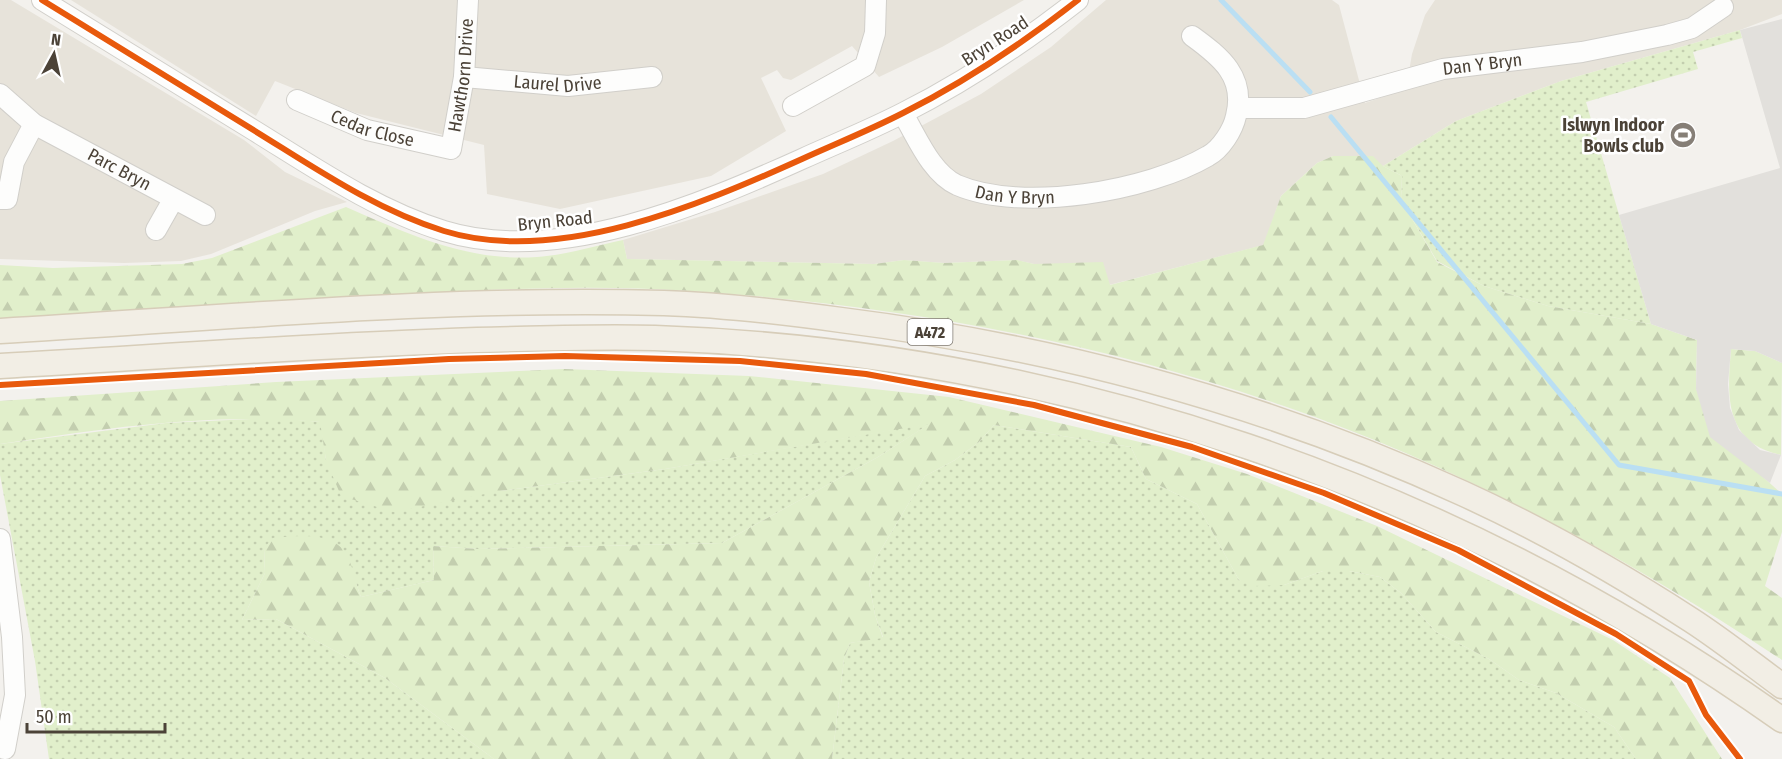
<svg xmlns="http://www.w3.org/2000/svg" width="1782" height="759" viewBox="0 0 1782 759" font-family="'Fira Sans Condensed',sans-serif">
<style>
.residential{fill:#e7e3da}
.grass{fill:url(#grass-dots)}
.forest{fill:url(#forest-firs)}
.parking{fill:#e2e0dc}
.lines{fill:none;stroke-linecap:round;stroke-linejoin:round}
.stream{stroke:#badff3;stroke-width:5}
.minor-casing{stroke:#d1cfca;stroke-width:22}
.major-casing{stroke:#d7cdb9;stroke-width:27}
.minor{stroke:#fdfdfc;stroke-width:20}
.major{stroke:#f2eee5;stroke-width:24}
.cycleway-casing{stroke:#fff;stroke-width:10}
.cycleway{stroke:#e8590c;stroke-width:6}
.labels{text-anchor:middle;dominant-baseline:central;stroke-width:5;stroke-linejoin:round;paint-order:stroke}
.shield{fill:#fff;stroke:#817b73;stroke-width:1.5}
.shield-label{font-size:16px;font-weight:bold;fill:#4b4237}
.street-label{font-size:18px;fill:#4b4237;stroke:#fff}
.poi-label{font-size:18px;font-weight:bold;fill:#4b4237;stroke:#fff;text-anchor:end}
</style>
<defs>
<pattern id="grass-dots" width="8" height="8" patternUnits="userSpaceOnUse" patternTransform="scale(1.5)"><rect width="8" height="8" fill="#e1efcb"/><path d="M2 2h.1M6 6h.1" fill="none" stroke="#c3ceaf" stroke-width="1.8" stroke-linecap="round"/></pattern>
<pattern id="forest-firs" width="22" height="20" patternUnits="userSpaceOnUse" patternTransform="scale(1.5)"><rect width="22" height="20" fill="#e1efcb"/><path d="M5 1l3.5 6h-7zM16 11l3.5 6h-7z" fill="#c3ceaf"/></pattern>
</defs>
<rect width="100%" height="100%" fill="#f3f1ed"/>
<path class="residential" d="M0,0H11L244,140L285,172L347,202L315,211L211,254L181,261L124,263L0,259Z
M71,0H1024L942,47L879,77L852,46L791,80L783,78L777,70L761,78L786,131L711,176L560,209L487,194L484,145L356,113L275,81L256,116Z
M1106,0H1332L1339,5L1365,103L1406,89L1412,54L1425,15L1435,0H1782V14L1740,30L1561,81L1456,121L1383,166L1333,156L1317,163L1281,196L1264,245L1109,285L1060,264H1034L1016,260L944,263L904,260L874,264L627,259L623,240L715,212L823,174L893,141L981,94L1051,47Z"/>
<path class="grass" d="M1740,30L1742,38L1693,52L1698,69L1586,102L1651,324L1548,306L1484,286L1437,261L1401,200L1402,176L1383,166L1456,121L1561,81Z
M275,418L321,422L326,460L500,491L665,469L931,423L878,457L722,543L478,549L433,546L434,580L361,597L345,553L264,548L265,573L242,620L276,619L385,678L494,759H49L35,661L0,475V444L166,423Z
M994,425L1131,447L1146,479L1197,504L1239,580L1284,585L1323,571H1349L1380,577L1401,593L1436,632L1489,659L1519,680L1556,693L1614,727L1636,759H832L844,659L850,643L883,637L875,615L869,582L876,558L925,476L955,460L979,442Z"/>
<path class="forest" d="M1333,156H1373L1383,166L1402,176L1401,200L1437,262L1484,286L1548,306L1651,324L1697,340L1696,389L1763,477L1782,494V532L1765,586L1782,598V660C1627,557 1461,467 1284,406C1093,340 891,304 690,291C572,283 453,291 336,299C224,305 112,312 0,318V265L53,268L182,264L212,258L346,207C408,234 468,262 537,257C565,255 595,246 623,240L627,259L874,264L904,260L944,263L1017,260L1034,264L1103,262L1110,285L1263,245L1281,196L1317,163Z
M1731,349L1755,351L1782,363L1781,455C1724,442 1727,397 1731,349Z
M564,369L749,376L949,397L1161,447L1247,474L1377,526L1613,640L1670,678L1722,759H1636L1614,727L1556,693L1519,680L1489,659L1436,632L1401,593L1380,577L1349,571H1323L1284,585L1253,586L1239,580L1197,504L1146,479L1131,447L994,425L979,442L955,460L925,476L876,558L869,582L875,615L883,638L850,643L844,659L832,759H494L385,678L276,619L242,620L265,573L264,548L273,538C296,536 330,531 345,552C353,564 355,583 361,597L434,580L433,546L478,549L722,543L878,457L929,424L665,469L500,491L394,512L341,496L326,460L320,422C214,412 105,428 0,444V401L276,382Z"/>
<path class="parking" d="M1782,19V363L1755,351L1731,349L1728,384L1730,408L1739,430L1760,450L1781,455L1770,483L1710,437L1696,389L1697,340L1651,324L1619,215L1780,168L1740,30Z"/>
<g class="lines">
<path class="stream" d="M1221,0L1310,92
M1331,117L1619,465L1782,494"/>
<defs>
<g id="minor">
<path d="M42,0C113,44 184,87 255,131C315,168 376,210 444,231C557,266 700,205 802,159C835,144 870,130 903,113C965,82 1023,43 1078,0"/>
<path id="s1" d="M464,77L568,86L652,77"/>
<path id="s2" d="M0,94L34,124L205,215"/>
<path id="s3" d="M297,100L367,130L451,149L464,77L468,0"/>
<path d="M793,106L865,66L875,33L876,0"/>
<path id="s4" d="M1238,108H1304L1443,69L1582,52L1667,35L1692,28L1723,7"/>
<path id="s5" d="M903,114C917,137 931,173 957,185C1022,213 1148,191 1208,156C1221,149 1233,130 1236,116C1246,77 1221,57 1192,36"/>
<path d="M0,199H7L14,162L34,124"/>
<path d="M156,230L173,200"/>
<path d="M0,539L12,637L15,695L5,749"/>
</g>
<path id="major" d="M0,331C221,318 443,297 664,303C724,305 783,312 841,320C1055,347 1266,403 1462,493C1541,529 1618,573 1691,620C1722,640 1752,664 1782,686
M0,366C159,357 318,345 477,340C536,339 595,336 655,338C1062,352 1450,485 1782,720"/>
</defs>
<use href="#minor" class="minor-casing"/>
<use href="#major" class="major-casing"/>
<use href="#minor" class="minor"/>
<use href="#major" class="major"/>
<defs>
<path id="cycleway" d="M42,0C113,44 184,87 255,131C315,168 376,210 444,231C557,266 700,205 802,159C835,144 870,130 903,113C965,82 1023,43 1078,0
M0,385L449,359L565,356L740,361L866,374L1034,405L1192,447L1324,493L1458,550L1616,634L1689,681L1706,715L1740,759"/>
</defs>
<use href="#cycleway" class="cycleway-casing"/>
<use href="#cycleway" class="cycleway"/>
</g>
<defs>
<symbol id="stadium-disc" viewBox="-11 -11 22 22"><circle r="9.5" fill="#867f77" stroke="#fff"/><path d="M0-5a6.5 5 0 1 0 0 10a6.5 5 0 1 0 0-10ZM-3.5-1.8h7v3.6h-7Z" fill="#fff"/></symbol>
</defs>
<g fill-rule="evenodd">
<use href="#stadium-disc" x="1668" y="120" width="30" height="30"/>
</g>
<g class="labels">
<rect class="shield" x="907.5" y="319" width="45" height="26" rx="4.5"/>
<g class="shield-label">
<text x="930" y="332">A472</text>
</g>
<g class="street-label">
<text transform="translate(995 41) rotate(-33)">Bryn Road</text>
<text stroke="none"><textPath href="#s4" startOffset="250">Dan Y Bryn</textPath></text>
<text stroke="none"><textPath href="#s3" startOffset="237">Hawthorn Drive</textPath></text>
<text stroke="none"><textPath href="#s1" startOffset="94">Laurel Drive</textPath></text>
<text stroke="none"><textPath href="#s3" startOffset="81">Cedar Close</textPath></text>
<text stroke="none"><textPath href="#s2" startOffset="142">Parc Bryn</textPath></text>
<text stroke="none"><textPath href="#s5" startOffset="150">Dan Y Bryn</textPath></text>
<text transform="translate(555 221) rotate(-6)">Bryn Road</text>
</g>
<g class="poi-label">
<text x="1664" y="125">Islwyn Indoor<tspan x="1664" dy="21">Bowls club</tspan></text>
</g>
</g>
<g transform="translate(54 54) rotate(8)" stroke="#ffffff" stroke-width="4.5" paint-order="stroke">
<path d="M0-4.5L10 22L0 15L-10 22Z" fill="#4b4237"/>
<text y="-9" font-size="16" font-weight="bold" text-anchor="middle" fill="#4b4237">N</text>
</g>
<path d="M27 723v9h138v-9" fill="none" stroke="#4b4237" stroke-width="3"/>
<text x="36" y="723" font-size="18" fill="#4b4237" stroke="#ffffff" stroke-width="4.5" paint-order="stroke">50 m</text>
</svg>
